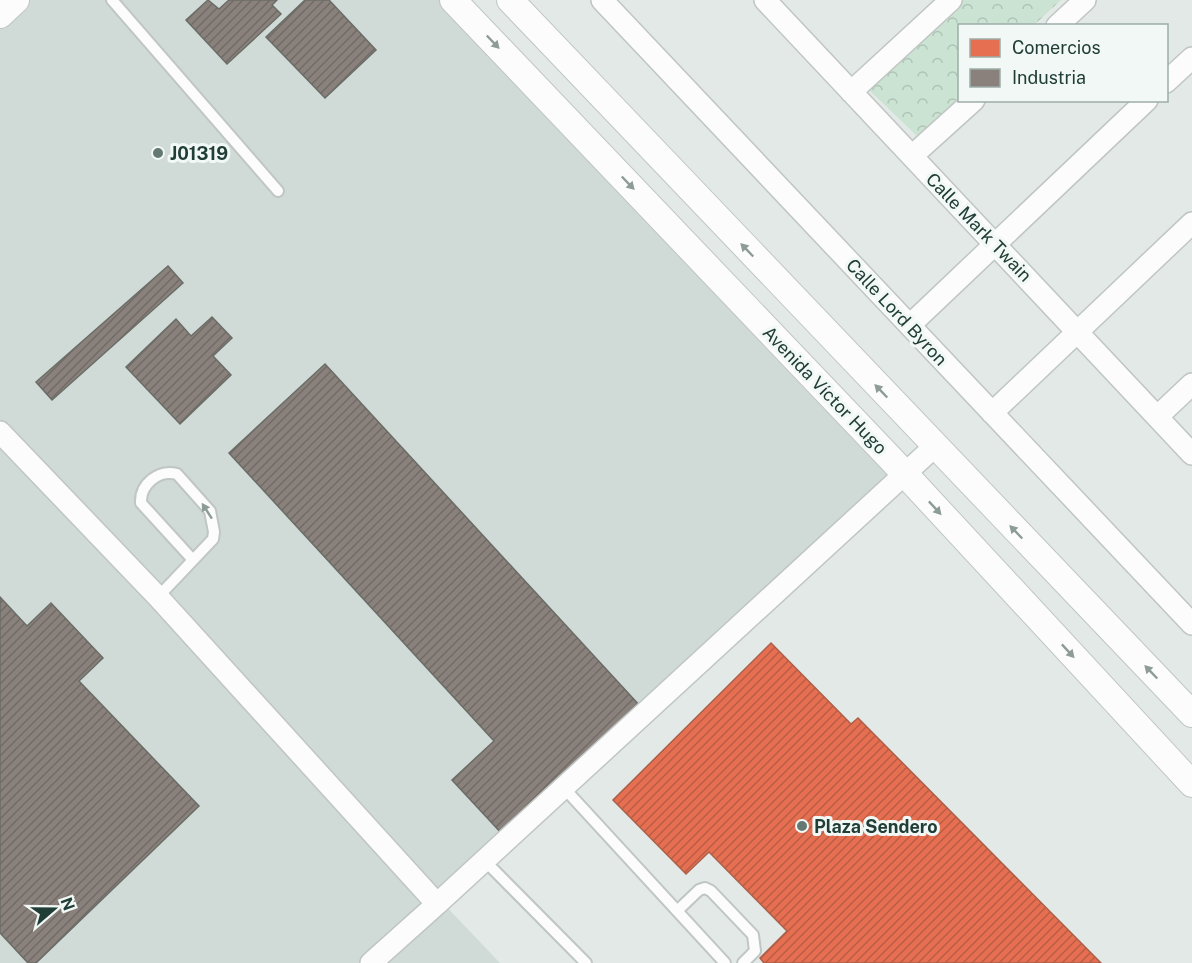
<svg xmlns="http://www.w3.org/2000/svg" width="1192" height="963" viewBox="0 0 1192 963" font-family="'Public Sans',sans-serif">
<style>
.built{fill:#d0dad6}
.forest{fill:url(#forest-crowns)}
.shops{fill:url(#shops-hatch);stroke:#ab6049;stroke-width:1.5}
.industry{fill:url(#industry-hatch);stroke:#6a6d67;stroke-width:1.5}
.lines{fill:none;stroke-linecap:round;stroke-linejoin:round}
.service-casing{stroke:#c0c6c3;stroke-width:14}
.minor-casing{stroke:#c0c6c3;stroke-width:24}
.tertiary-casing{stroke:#c0c6c3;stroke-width:28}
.service{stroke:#fbfcfb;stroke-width:10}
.minor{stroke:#fbfcfb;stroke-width:21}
.tertiary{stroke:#fbfcfb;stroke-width:26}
.oneway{fill:#8e9c98}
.poi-dot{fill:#647974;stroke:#f1f8f5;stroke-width:2}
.labels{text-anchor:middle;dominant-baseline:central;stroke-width:6;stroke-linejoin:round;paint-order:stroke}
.poi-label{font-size:18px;font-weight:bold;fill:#203d36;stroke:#f1f8f5;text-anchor:start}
.street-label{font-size:18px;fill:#203d36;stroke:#f1f8f5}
</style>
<defs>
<pattern id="forest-crowns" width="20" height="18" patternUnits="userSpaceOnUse" patternTransform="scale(1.5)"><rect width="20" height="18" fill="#cbe3d3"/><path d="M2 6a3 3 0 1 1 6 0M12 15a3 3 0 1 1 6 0" fill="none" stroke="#aec4b6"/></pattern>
<pattern id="shops-hatch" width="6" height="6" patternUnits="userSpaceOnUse" patternTransform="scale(1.5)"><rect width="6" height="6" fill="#e76f51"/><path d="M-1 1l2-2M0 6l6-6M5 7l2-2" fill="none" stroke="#bb5c44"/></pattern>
<pattern id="industry-hatch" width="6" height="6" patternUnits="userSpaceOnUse" patternTransform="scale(1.5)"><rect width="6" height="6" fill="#8a817c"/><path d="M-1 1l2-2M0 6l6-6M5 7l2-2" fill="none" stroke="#706b66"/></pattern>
</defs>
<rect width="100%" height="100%" fill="#e3e9e6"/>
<path class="built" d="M0,0H454L901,466L438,898L500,963H0Z"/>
<path class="forest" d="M960,0H1061L1034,25L960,26L959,97L918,137L867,88Z"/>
<path class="shops" d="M771,643L851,724L858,718L1101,963H764L760,958L787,931L709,852L686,874L613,800Z"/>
<path class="industry" d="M208,0L219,9L229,0H277L272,5L281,14L227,64L186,20Z
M305,0H329L376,50L325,98L266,37Z
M168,266L183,283L52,400L36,382Z
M212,317L232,338L213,356L231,375L180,424L126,367L176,319L191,336Z
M325,364L641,707L503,835L452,780L494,741L229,453Z
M0,597L27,626L51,603L103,658L79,681L199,806L36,963H28L0,933Z"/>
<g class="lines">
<defs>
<path id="service" d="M112,0L278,191
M158,597L213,539L214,532L210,511L177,474C159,469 140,484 141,503L193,560
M564,788L725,963
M484,860L586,963
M677,911L699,890L705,888L711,891L753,935L755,951L743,963"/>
<path id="minor" d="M602,0L1192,624
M765,0L1192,454
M1057,26L1085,0
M1166,82L1192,58
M851,92L951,0
M912,156L974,100
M910,325L1147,100
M992,413L1192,223
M1157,417L1192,384
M0,432L158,597L437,904L934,447
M371,963L437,904"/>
<path id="tertiary" d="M453,0L891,459L1192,784
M510,0L1192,714
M0,15L16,0"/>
</defs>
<use href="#service" class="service-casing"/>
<use href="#minor" class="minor-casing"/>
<use href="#tertiary" class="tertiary-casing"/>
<use href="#service" class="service"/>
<use href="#minor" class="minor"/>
<use href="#tertiary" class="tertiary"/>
</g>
<defs><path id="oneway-solid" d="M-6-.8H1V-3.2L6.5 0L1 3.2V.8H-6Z" transform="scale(1.5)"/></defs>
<g class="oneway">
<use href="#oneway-solid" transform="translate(493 42) rotate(46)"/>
<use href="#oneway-solid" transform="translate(628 183) rotate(46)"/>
<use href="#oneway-solid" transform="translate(747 250) rotate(-134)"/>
<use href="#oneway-solid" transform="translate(881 391) rotate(-134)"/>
<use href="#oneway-solid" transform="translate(935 508) rotate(47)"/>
<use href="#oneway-solid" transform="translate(207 511) rotate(-123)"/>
<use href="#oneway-solid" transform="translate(1016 532) rotate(-134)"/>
<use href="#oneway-solid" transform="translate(1068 651) rotate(47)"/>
<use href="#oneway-solid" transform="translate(1151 672) rotate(-134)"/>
</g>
<g class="poi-dot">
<circle cx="158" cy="153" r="6"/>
<circle cx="802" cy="826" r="6"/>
</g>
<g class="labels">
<g class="poi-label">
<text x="170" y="153">J01319</text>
<text x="814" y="826">Plaza Sendero</text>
</g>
<g class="street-label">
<text transform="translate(979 227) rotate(46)">Calle Mark Twain</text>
<text transform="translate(897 312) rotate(47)">Calle Lord Byron</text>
<text transform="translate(825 390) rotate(46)">Avenida Víctor Hugo</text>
</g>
</g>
<rect x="958" y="24" width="210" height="78" fill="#f1f8f5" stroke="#9dada9" stroke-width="1.5"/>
<rect x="970" y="39" width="30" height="18" fill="#e76f51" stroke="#9dada9" stroke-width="1.5"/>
<text x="1012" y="54" font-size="18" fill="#203d36">Comercios</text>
<rect x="970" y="69" width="30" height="18" fill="#8a817c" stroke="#9dada9" stroke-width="1.5"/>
<text x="1012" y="84" font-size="18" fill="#203d36">Industria</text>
<g transform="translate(54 909) rotate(70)" stroke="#f1f8f5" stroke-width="4.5" paint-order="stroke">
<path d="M0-4.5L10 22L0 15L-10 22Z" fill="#203d36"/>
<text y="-9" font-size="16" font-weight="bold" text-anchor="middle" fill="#203d36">N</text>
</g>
</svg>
